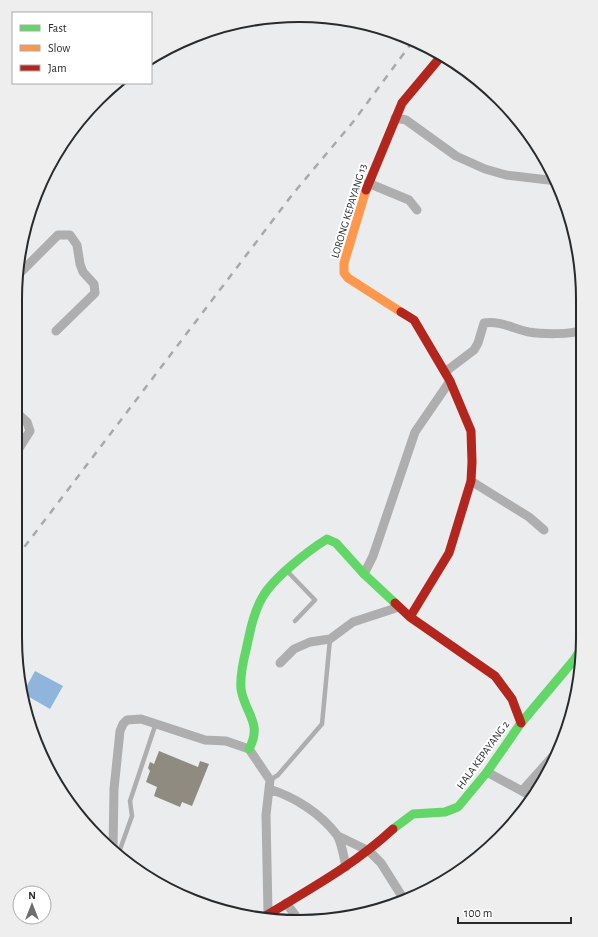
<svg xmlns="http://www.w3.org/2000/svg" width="598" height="937" viewBox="0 0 598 937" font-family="'Alegreya Sans',sans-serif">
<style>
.water{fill:#8fb5dc}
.building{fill:#8f8b81}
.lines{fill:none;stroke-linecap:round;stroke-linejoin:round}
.lane{stroke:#aeaeae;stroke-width:4.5}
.street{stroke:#aeaeae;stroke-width:9}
.fast{stroke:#63d668;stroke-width:9}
.slow{stroke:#ff974d;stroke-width:9}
.jam{stroke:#b3261e;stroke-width:9}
.rail{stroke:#a9a9aa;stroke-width:2.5;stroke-dasharray:7 7;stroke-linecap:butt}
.labels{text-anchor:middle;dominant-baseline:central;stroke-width:4;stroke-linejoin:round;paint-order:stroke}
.street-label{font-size:11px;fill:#282a2b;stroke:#fff}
.rim{fill:none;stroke:#282a2b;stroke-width:2}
</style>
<rect width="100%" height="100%" fill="#eaecee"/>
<path class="water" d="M35,671L63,686L50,709L24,694V691Z"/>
<path class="building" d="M159,751L198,767L200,761L209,764L192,806L182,802L180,807L154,796L157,787L146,782L150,771L148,768L150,762L154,764Z"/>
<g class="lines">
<path class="lane" d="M287,571L315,600L295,621
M270,780L278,775L322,724L330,639
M118,855L132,816L130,801L156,723"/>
<path class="street" d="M395,118L406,120L456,156L485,169L506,175L557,181
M368,183L409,200L417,210
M17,276L58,235H70L77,245L80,264L83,272L94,284L95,293L56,331
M445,372L474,350L478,343L484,323C499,320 514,329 529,332C541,334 571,335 582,330
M16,453L30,431L27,422L16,412
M471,481L529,517L544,530
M364,574L373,556L415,432L450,381
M280,663L294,649L310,642L330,639L353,622L399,607
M487,772L531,796
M269,789C295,797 320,813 337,835C342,843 344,858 346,867
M522,791L562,746
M338,836L369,851L381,863L403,898
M113,850L114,789L120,731L123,724L127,720L141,719L205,740L226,741L249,749L270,780L266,815L268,913
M286,903L299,920"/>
<path class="fast" d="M249,749C263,723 245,714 241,689C240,677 243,662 246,650C250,632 253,614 262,598C272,579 309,550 327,539L336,543L364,574L395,603
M393,829L413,814L445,812L458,807L487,772L521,723L574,660L581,649"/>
<path class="slow" d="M366,190L344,263V273L348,278L401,312"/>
<path class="jam" d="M366,190L402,103L443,54
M401,312L414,320L450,381L471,431L472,462L471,481L449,553L410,617
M395,603L410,617L495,676L512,699L521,723
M262,918C308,890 353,866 393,829"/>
<path class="rail" d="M16,558L292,195L353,122L413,41"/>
</g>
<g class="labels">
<g class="street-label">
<text transform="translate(349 211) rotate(-73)">LORONG KEPAYANG 13</text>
<text transform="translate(483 755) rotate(-54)">HALA KEPAYANG 2</text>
</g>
</g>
<path d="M0 0H598V937H0ZM299 22H299A277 277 0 0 1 576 299V638A277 277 0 0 1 299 915H299A277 277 0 0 1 22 638V299A277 277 0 0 1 299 22Z" fill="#eee" fill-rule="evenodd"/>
<path class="rim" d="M299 22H299A277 277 0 0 1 576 299V638A277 277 0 0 1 299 915H299A277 277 0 0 1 22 638V299A277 277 0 0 1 299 22Z"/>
<rect x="12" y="12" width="140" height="72" fill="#ffffff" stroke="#a9aaaa"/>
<rect x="20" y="25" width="20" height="6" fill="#63d668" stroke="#a9aaaa"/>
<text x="48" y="32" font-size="12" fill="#282a2b">Fast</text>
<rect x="20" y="45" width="20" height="6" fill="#ff974d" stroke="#a9aaaa"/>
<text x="48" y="52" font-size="12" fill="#282a2b">Slow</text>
<rect x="20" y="65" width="20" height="6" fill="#b3261e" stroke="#a9aaaa"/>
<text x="48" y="72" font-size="12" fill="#282a2b">Jam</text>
<g transform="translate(32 905)"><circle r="19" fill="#ffffff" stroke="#a9aaaa"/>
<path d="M0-3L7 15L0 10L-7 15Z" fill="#6c6e6f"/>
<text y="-6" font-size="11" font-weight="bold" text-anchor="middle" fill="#282a2b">N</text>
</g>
<path d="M458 917v6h113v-6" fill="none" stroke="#282a2b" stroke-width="2"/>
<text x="464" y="917" font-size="12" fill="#282a2b" stroke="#ffffff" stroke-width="3" paint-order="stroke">100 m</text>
</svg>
